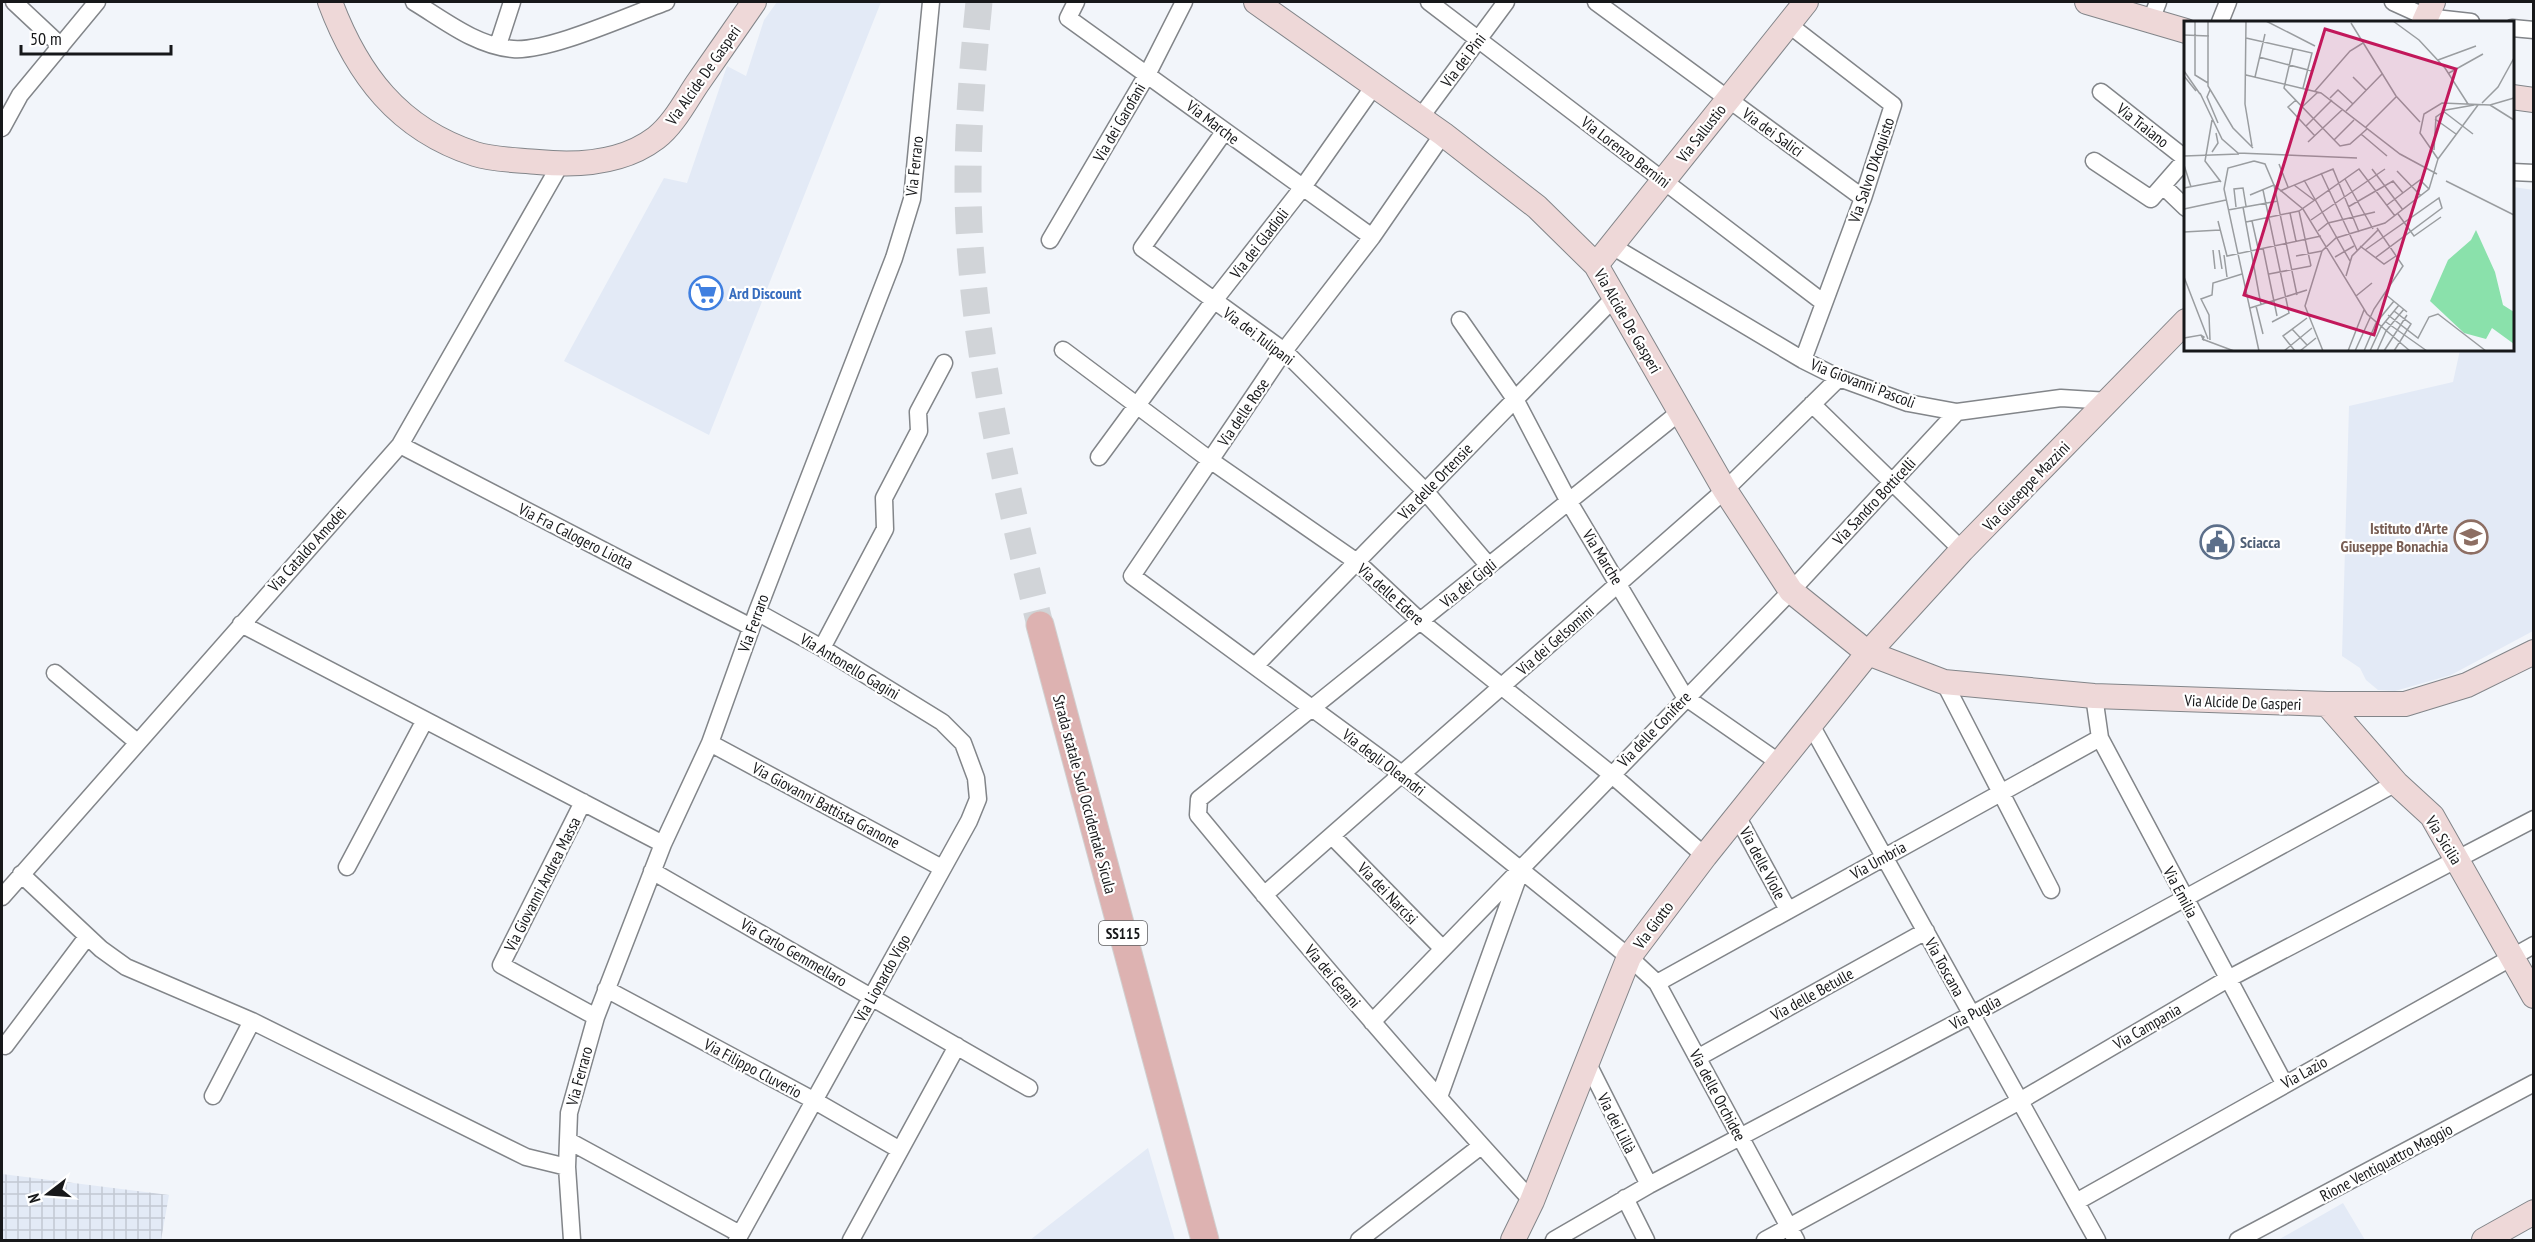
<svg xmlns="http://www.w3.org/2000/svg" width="2535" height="1242" viewBox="0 0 2535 1242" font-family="'PT Sans Narrow',sans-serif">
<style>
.built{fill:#e3eaf6}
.industrial{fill:url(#industrial-grid)}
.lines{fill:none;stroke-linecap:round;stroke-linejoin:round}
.primary-tunnel{stroke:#d1d4d8;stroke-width:27;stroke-dasharray:27 14;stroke-linecap:butt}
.street-casing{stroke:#828589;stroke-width:19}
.secondary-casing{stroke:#828589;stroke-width:26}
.primary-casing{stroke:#d1d1d1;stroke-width:29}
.street{stroke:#fff;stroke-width:16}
.secondary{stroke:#eed8d8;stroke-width:24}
.primary{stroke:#ddb2b1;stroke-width:27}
.labels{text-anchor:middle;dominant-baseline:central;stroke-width:4.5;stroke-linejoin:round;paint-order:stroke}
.shield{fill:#fff;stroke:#5d5d5f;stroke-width:1.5}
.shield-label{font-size:15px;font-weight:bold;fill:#17181a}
.street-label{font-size:16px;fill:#17181a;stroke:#fff}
.shop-label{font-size:16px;font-weight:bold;fill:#366cbe;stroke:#fff;text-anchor:start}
.education-label{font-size:16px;font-weight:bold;fill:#785e54;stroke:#fff;text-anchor:end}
.service-label{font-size:16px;font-weight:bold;fill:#4e5e75;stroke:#fff;text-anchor:start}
.inset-road{fill:none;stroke:#9a9da0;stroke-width:1.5}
.view{fill:#c2185b;fill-opacity:0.15;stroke:#c2185b;stroke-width:3}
.inset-edge{fill:none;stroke:#17181a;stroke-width:3}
</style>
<defs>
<pattern id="industrial-grid" width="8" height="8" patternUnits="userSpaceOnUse" patternTransform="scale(1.5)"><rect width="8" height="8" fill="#e3eaf6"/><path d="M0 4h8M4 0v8" fill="none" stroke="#c2c8d2"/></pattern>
</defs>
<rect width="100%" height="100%" fill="#f2f5fa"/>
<path class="built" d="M777,2H881L709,435L564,361L664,178L687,183L727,66L746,76L764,20Z
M2513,187L2534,190L2533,631L2451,675L2395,691L2378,690L2366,680L2360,668L2342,656L2349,406L2453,382L2460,350H2512Z
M1148,1148L1175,1240H1030Z
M2343,1203L2365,1240H2278Z"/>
<path class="industrial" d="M2,1174L169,1195L161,1240H2Z"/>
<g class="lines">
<path class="primary-tunnel" d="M979,2C973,62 968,122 968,183C968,331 1005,482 1040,625"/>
<defs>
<path id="street" d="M14,2L61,46
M414,2C444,20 476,46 513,49C549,52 629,15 666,2
M1076,2L1068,18L1372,237
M1429,2L1824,303
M1596,2L1863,198
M2393,2L2426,17L2471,22
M2151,20L2158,2
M2220,22L2228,2
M1788,24L1893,105L1863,198L1803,360
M2512,28L2534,30
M498,45L512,2
M2101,92L2186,159
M1420,118L1506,2
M2,128L20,95L97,2
M1224,132L1142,248L1284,351L1425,491L1489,566
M1443,134L1372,237L1284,351L1132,576L1403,775L1629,957L1657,983L1796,1240
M2094,161L2151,199L2186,159
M2512,172L2534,173
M2163,186L2186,208
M1050,240L1148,73L1184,2
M1612,246L1803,360L1839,378L1908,403L1957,412L2061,398L2109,401
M1460,320L1515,399L1569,502L1685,697L1780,763
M1063,350L1210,460L1357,562L1420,621L1611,774L1705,856
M1812,404L1962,550
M400,445L751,627
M1099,457L1213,302L1303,187L1374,86
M241,624L663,844
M822,648L885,529L884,498L919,431L918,412L944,363
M1255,666L1615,297
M55,673L137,742
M1944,682L2051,890
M2094,696L2100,738L2284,1083
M1811,725L2097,1240
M710,743L942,868
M583,802L501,965L596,1017
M1737,816L1788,910
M1333,837L1442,948
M347,867L425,720
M652,871L1029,1088
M21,874L101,949L126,967L252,1021L526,1157L567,1167
M1264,895L1725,490L1839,378
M2,897L400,445L560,165
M1657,983L2100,738
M606,989L815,1101L900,1150
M1372,1022L1791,591L1957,412
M5,1046L87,937
M1699,1057L1926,931
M1586,1060L1649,1185
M213,1096L252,1021
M1439,1097L1519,875
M569,1141L740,1234
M1625,1198L1646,1240
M1532,1201C1417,1076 1306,946 1198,815L1199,799L1681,411
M2076,1202L2534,945
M572,1240L567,1167L569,1113L596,1017L663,844L710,743L757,612L894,258L912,199L931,2
M737,1240L969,821L978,799L976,778L963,743L942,722L822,648L757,612
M851,1240L957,1046
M1359,1240L1481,1146
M1554,1240L1649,1185L1971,1015L2396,783
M1765,1240L2018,1102L2226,980L2534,819
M2238,1240L2534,1083"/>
<path id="secondary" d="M330,2C357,74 398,129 475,154C494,160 518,160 538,162C578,166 623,163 656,138C673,125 685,102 697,84C716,57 735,29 754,2
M1256,2L1443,134L1537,207L1596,265L1725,490L1791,591L1868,653L1944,682L2094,696L2327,704H2405L2467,685L2534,652
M2087,2L2186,31
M2424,22L2433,2
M2512,97L2534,100
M1596,265L1806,2
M2327,704L2396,783L2432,816L2534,996
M1513,1240L1532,1201L1629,957L1705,856L1868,653L1962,550L2186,321
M2484,1240L2534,1212"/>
<path id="primary" d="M1040,625L1205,1240"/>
</defs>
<use href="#street" class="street-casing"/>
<use href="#secondary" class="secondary-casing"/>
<use href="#primary" class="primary-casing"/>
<use href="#street" class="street"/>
<use href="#secondary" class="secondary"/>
<use href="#primary" class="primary"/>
</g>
<defs>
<symbol id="supermarket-ring" viewBox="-11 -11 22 22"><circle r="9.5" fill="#fff" stroke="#3f7fe0" stroke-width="1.5"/><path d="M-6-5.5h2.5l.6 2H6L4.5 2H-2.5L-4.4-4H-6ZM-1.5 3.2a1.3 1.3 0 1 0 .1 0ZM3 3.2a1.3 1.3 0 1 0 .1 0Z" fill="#3f7fe0"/></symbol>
<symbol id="school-ring" viewBox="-11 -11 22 22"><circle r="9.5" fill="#fff" stroke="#8d6e63" stroke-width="1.5"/><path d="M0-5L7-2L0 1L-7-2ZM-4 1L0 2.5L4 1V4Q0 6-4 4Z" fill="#8d6e63"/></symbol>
<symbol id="civic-ring" viewBox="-11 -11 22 22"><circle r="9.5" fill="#fff" stroke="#5c6f8a" stroke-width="1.5"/><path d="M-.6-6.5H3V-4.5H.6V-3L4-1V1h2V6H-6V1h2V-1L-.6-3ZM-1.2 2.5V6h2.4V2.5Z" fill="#5c6f8a"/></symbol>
</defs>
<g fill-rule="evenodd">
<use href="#supermarket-ring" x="687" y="274" width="38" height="38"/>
<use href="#school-ring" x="2452" y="518" width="38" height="38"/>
<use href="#civic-ring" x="2198" y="523" width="38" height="38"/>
</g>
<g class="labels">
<rect class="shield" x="1099" y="921" width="48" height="24" rx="4.5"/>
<g class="shield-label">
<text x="1123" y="933">SS115</text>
</g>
<g class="street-label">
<text transform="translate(1463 60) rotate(-53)">Via dei Pini</text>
<text transform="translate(703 75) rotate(-55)">Via Alcide De Gasperi</text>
<text transform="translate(1119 122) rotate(-60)">Via dei Garofani</text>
<text transform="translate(1213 122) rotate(37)">Via Marche</text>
<text transform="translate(2143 125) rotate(38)">Via Traiano</text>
<text transform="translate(1773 132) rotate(36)">Via dei Salici</text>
<text transform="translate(1701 133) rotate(-52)">Via Sallustio</text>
<text transform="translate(1626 152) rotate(37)">Via Lorenzo Bernini</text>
<text transform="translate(914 166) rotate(-84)">Via Ferraro</text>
<text transform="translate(1871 170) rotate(-71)">Via Salvo D'Acquisto</text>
<text transform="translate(1259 243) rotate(-52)">Via dei Gladioli</text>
<text transform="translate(1628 321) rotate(60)">Via Alcide De Gasperi</text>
<text transform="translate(1259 336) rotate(37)">Via dei Tulipani</text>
<text transform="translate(1863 383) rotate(21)">Via Giovanni Pascoli</text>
<text transform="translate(1243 412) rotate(-56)">Via delle Rose</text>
<text transform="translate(1435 481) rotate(-46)">Via delle Ortensie</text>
<text transform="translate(2026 486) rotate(-46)">Via Giuseppe Mazzini</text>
<text transform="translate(1874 501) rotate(-47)">Via Sandro Botticelli</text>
<text transform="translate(576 536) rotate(27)">Via Fra Calogero Liotta</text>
<text transform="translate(307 549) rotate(-48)">Via Cataldo Amodei</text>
<text transform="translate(1603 557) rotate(58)">Via Marche</text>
<text transform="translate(1468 583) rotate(-39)">Via dei Gigli</text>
<text transform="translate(1391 594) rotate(42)">Via delle Edere</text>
<text transform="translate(753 623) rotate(-70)">Via Ferraro</text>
<text transform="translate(1555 640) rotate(-41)">Via dei Gelsomini</text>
<text transform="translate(850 666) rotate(31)">Via Antonello Gagini</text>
<text transform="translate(2243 702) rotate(2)">Via Alcide De Gasperi</text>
<text transform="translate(1654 729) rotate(-46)">Via delle Conifere</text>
<text transform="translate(1384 762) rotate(37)">Via degli Oleandri</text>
<text transform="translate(1085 794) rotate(75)">Strada statale Sud Occidentale Sicula</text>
<text transform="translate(826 805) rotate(28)">Via Giovanni Battista Granone</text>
<text transform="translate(2444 840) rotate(58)">Via Sicilia</text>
<text transform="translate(1878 860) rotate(-29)">Via Umbria</text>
<text transform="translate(1763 863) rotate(62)">Via delle Viole</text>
<text transform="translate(542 884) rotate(-63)">Via Giovanni Andrea Massa</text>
<text transform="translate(2181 892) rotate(62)">Via Emilia</text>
<text transform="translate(1388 893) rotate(46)">Via dei Narcisi</text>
<text transform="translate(1653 925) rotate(-53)">Via Giotto</text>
<text transform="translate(794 952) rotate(30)">Via Carlo Gemmellaro</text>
<text transform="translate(1945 967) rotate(61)">Via Toscana</text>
<text transform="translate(1333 976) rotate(50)">Via dei Gerani</text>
<text transform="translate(882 978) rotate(-61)">Via Lionardo Vigo</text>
<text transform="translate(1812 994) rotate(-29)">Via delle Betulle</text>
<text transform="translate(1975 1012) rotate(-28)">Via Puglia</text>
<text transform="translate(2147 1026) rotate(-30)">Via Campania</text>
<text transform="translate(753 1068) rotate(28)">Via Filippo Cluverio</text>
<text transform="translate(2304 1072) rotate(-29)">Via Lazio</text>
<text transform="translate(579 1076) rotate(-75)">Via Ferraro</text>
<text transform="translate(1718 1095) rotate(62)">Via delle Orchidee</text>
<text transform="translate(1617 1123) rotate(63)">Via dei Lillà</text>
<text transform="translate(2386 1162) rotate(-28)">Rione Ventiquattro Maggio</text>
</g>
<g class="shop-label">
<text x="729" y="293">Ard Discount</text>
</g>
<g class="education-label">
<text x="2448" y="528">Istituto d'Arte<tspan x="2448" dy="18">Giuseppe Bonachia</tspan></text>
</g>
<g class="service-label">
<text x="2240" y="542">Sciacca</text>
</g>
</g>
<g transform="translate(2184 21)">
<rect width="330" height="330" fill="#f2f5fa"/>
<path d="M292,209L311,251L319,284L330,291V323L308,307L302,318L280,312L246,280L264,239L287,219Z" fill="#8ae1ab"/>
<path class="inset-road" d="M11,0V54L24,62M24,0V65L49,107L69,127M62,0L61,83L68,125M82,0L131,25M209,0L235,19L261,47L284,83M167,2L212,75L236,101M0,14L25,15M62,17L128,32L119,67M109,28L100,67L156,125L166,123L183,108M75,36L128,50M254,39L292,25M0,50L16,73M265,52L299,33M62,54L137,72L216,133L253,153M0,55L12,70M71,56L81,13M169,56L182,69M26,69L23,76L34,102M131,70L166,30L179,22M16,72L38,118L54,132L173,137M146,77L154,69L169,83M112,79L104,86L131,115M298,82L314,66L330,37M306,84L330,99M118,86L134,71M162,90L198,53M259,90L289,113M251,98L272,113M28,99L21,140L37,161M122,105L148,79M182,106L212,76M177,113L203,135M150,119L170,99M124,121L159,88M250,129L252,96L262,89L290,84M28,131L34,122L32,112M0,135L55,133M254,138L294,84M70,140L81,143L90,164L119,188L183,293L226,330M70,140L44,147L40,168L75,330M95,143L104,166M0,144L7,166M188,148L219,189M213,150L237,175M137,152L173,229M161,158L189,208M120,159L166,240M262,160L330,194M110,164L130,179M0,167L36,160M79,169L105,292L88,301M96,170L149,148L175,211M66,174L90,164L113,274M203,184L236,159L245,168M52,186L50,168L59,167L62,185M59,186L77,284M164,186L209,160L219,172M0,188L42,179M44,189L94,180M115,190L127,245M106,192L112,220M214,193L230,215L257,196M127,199L201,148M34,200L43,235L137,215M68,200L74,227M62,201L115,190L175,148L211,195M134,210L144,202L191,191M0,211L36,209M176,225L200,243L212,235M79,227L93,295M29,229L31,248M35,229L38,248M181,229L255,177L258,187L191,237M40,234L43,256M112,235L138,230M151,236L170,225M85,253L127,245M162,255L168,235L194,209M0,256L24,318M201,273L223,291M172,275L188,262M72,285L79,313M66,287L123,269M204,294L234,317L245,296L254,293L302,330M202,301L243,330M108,308L123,324M0,317L17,314L19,318L20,316L17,314M18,318L50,330M26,319L25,294L17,278L28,274L29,262L58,253M100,330L128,307M111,330L99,315L123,297M116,330L132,317M139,330L121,285L138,230L152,217L201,202L245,168L254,138L236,112L240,93L258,82L306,84L330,77M164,330L180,289M171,330L190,288L219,245L193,207M180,330L192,302L210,280M186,330L197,306L215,284M193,330L202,310L220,288M200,330L223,294M210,330L227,303L210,290"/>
<path class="view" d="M141,8L272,48L190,314L60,274Z"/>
<rect width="330" height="330" class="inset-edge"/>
</g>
<rect width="2535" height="1242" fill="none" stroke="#17181a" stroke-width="6"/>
<g transform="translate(48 1194) rotate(253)" stroke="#ffffff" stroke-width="4.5" paint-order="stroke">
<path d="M0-4.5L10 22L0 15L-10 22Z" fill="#17181a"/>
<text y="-9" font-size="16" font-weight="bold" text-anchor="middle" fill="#17181a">N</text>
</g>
<path d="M21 45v9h150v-9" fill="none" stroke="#17181a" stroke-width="3"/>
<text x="30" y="45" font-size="18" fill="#17181a" stroke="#ffffff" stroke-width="4.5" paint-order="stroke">50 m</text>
</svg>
